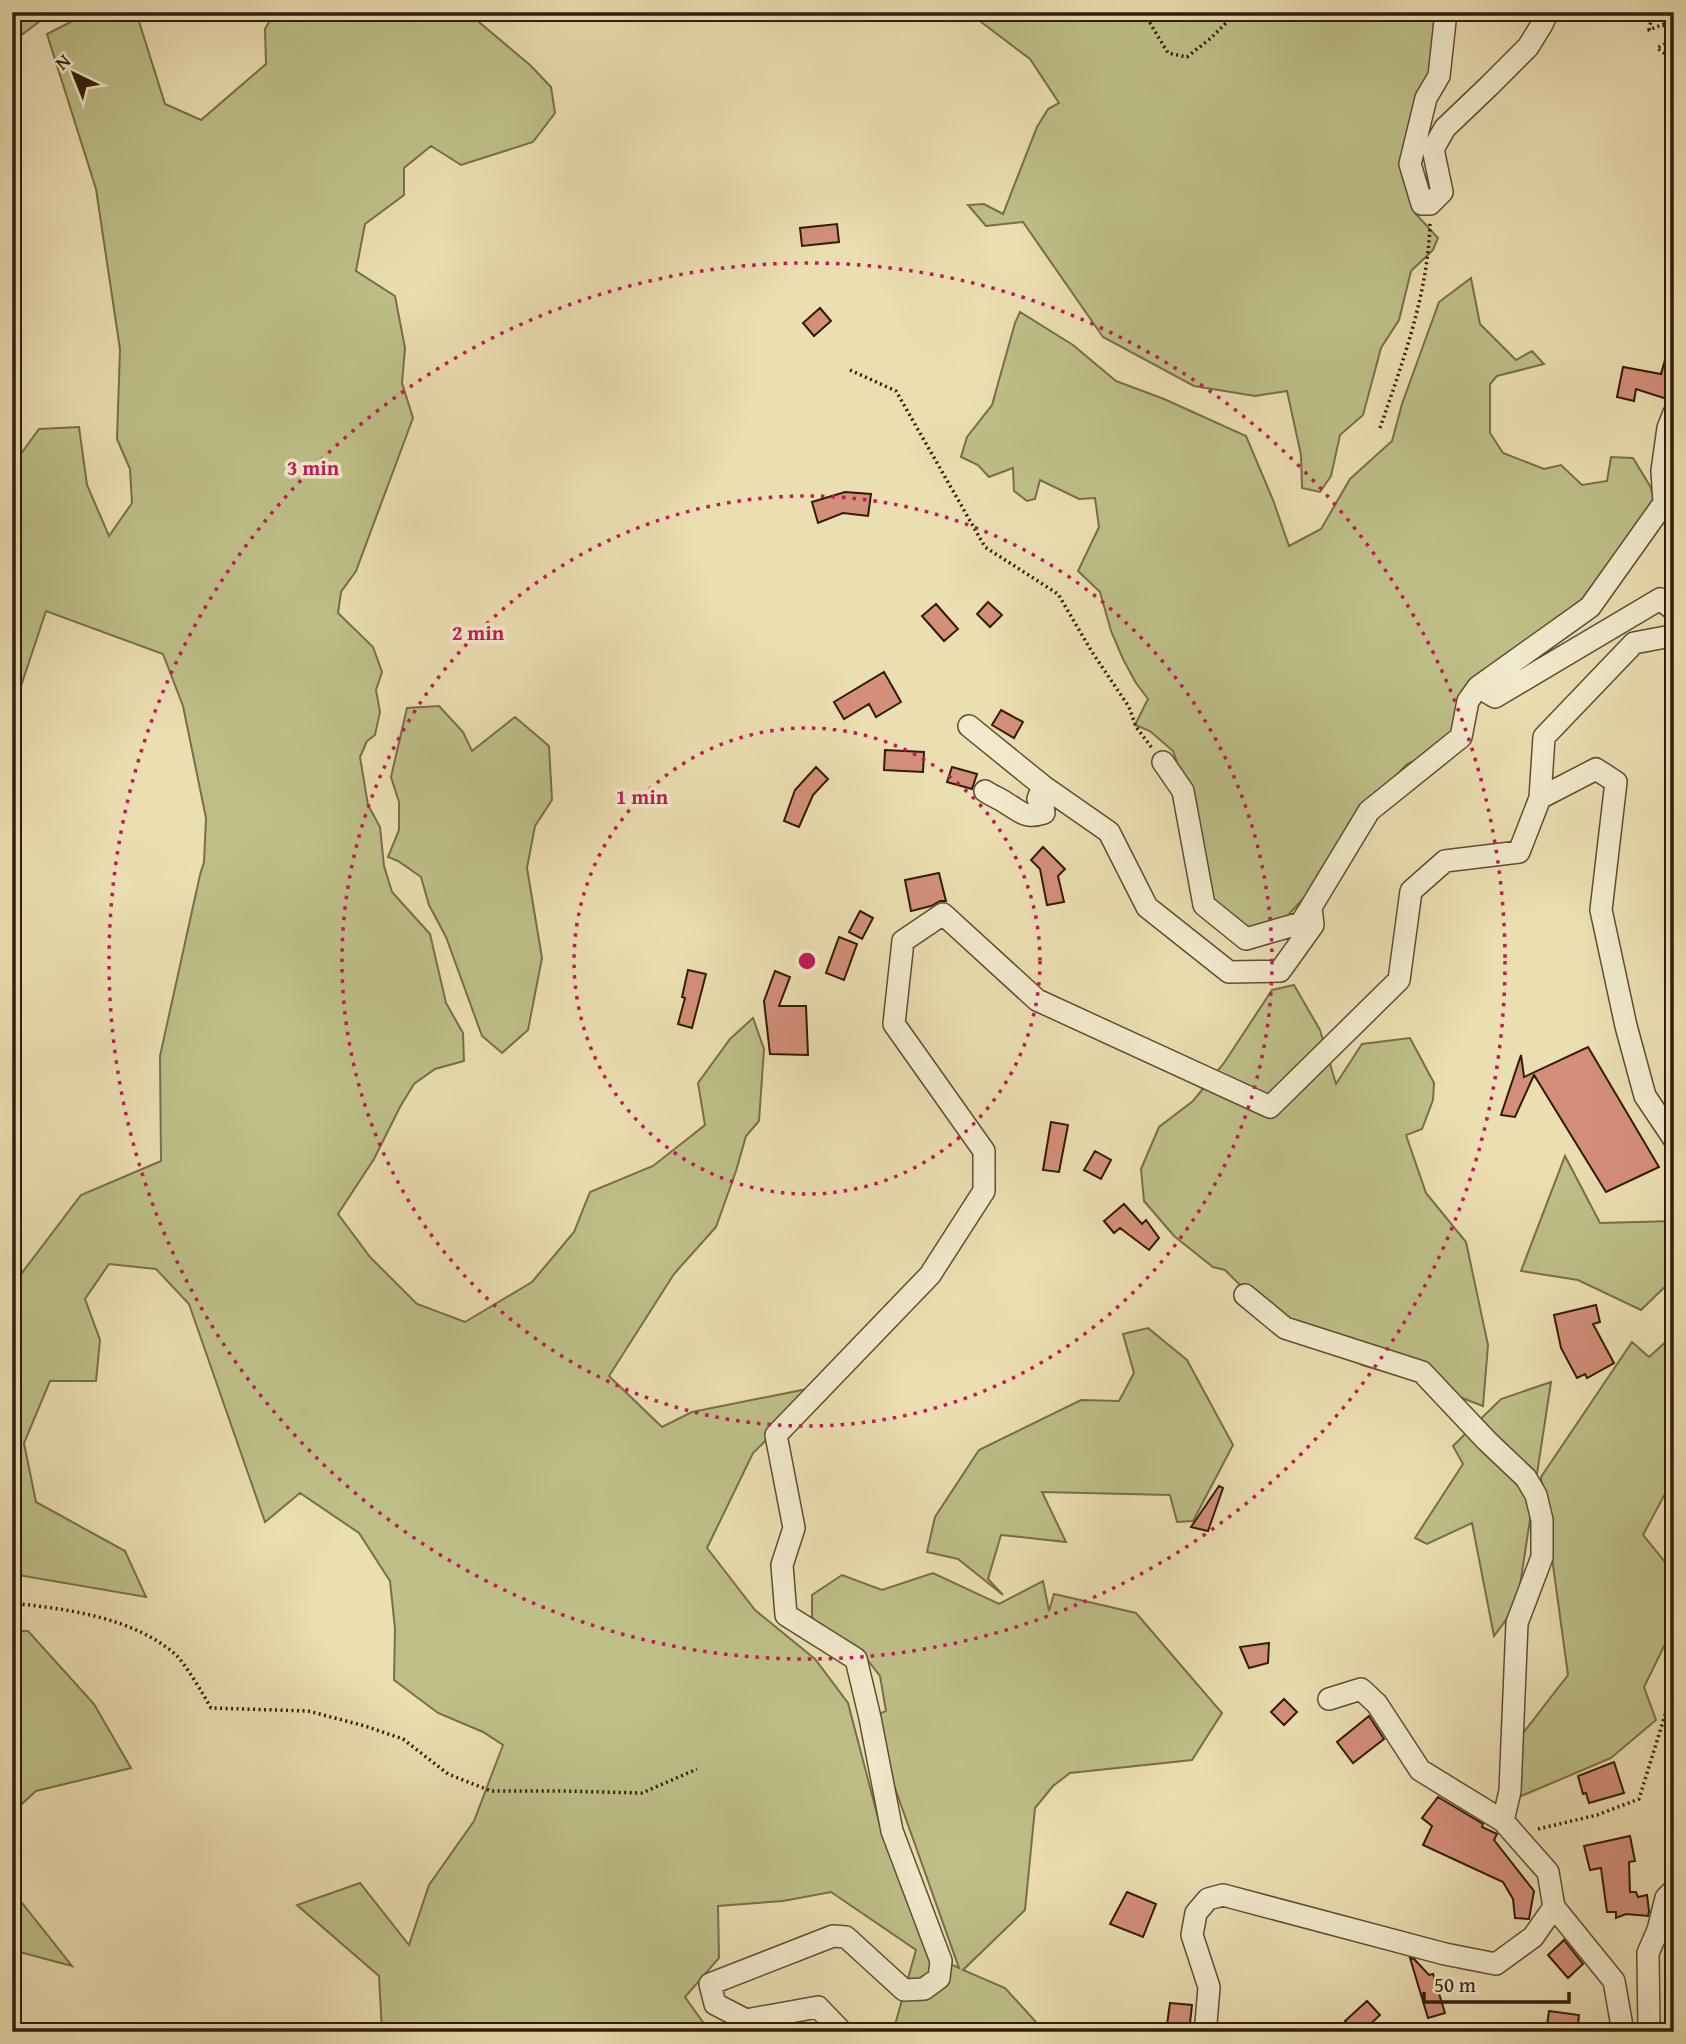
<svg xmlns="http://www.w3.org/2000/svg" width="1686" height="2044" viewBox="0 0 1686 2044" font-family="'Gentium Book Plus',serif">
<style>
.green{fill:#bebf87;stroke:#786e49;stroke-width:2}
.building{fill:#d48f7b;stroke:#311c0b;stroke-width:2}
.lines{fill:none;stroke-linecap:round;stroke-linejoin:round}
.minor-casing{stroke:#604c34;stroke-width:24}
.path{stroke:#311c0b;stroke-width:3.5;stroke-dasharray:2 3.5;stroke-linecap:butt}
.minor{stroke:#f2eacc;stroke-width:21}
.ring{fill:none;stroke:#c2185b;stroke-width:3.5;stroke-dasharray:3.5 7}
.centre{fill:#c2185b;stroke:#f2eacc;stroke-width:3.5}
.ring-label{font-size:21px;text-anchor:middle;font-weight:bold;fill:#c2185b;stroke:#f2eacc;stroke-width:7;stroke-linejoin:round;paint-order:stroke}
</style>
<rect width="100%" height="100%" fill="#ebdeb1"/>
<filter id="stains"><feTurbulence type="fractalNoise" baseFrequency=".00286" numOctaves="4"/><feColorMatrix values="0 0 0 0 .2 0 0 0 0 .09 0 0 0 0 .02 0 0 0 .5 -.17"/></filter>
<radialGradient id="worn" r=".72"><stop offset=".6" stop-color="#630" stop-opacity="0"/><stop offset="1" stop-color="#630" stop-opacity=".3"/></radialGradient>
<path class="green" d="M12,12H52L12,42Z
M90,12H136L165,104L201,120L266,64L265,29L275,12H467L530,65L551,87L555,113L533,142L461,165L431,146L404,168V195L365,224L356,271L395,296L405,348L402,383L413,418L356,571L341,592L338,613L373,647L382,672L376,690L380,712L375,735L367,741L360,757L368,805L380,827L384,866L392,892L430,934L446,1003L463,1033L464,1061L435,1069L414,1084L400,1107L374,1159L338,1214L370,1257L417,1304L465,1322L532,1282L574,1232L590,1192L653,1166L705,1125L698,1083L730,1039L753,1018L764,1049L759,1121L746,1136L736,1171L716,1227L674,1274L609,1376L662,1427L692,1412L822,1386L753,1453L707,1548L755,1610L815,1659L848,1703L882,1833L943,1961L959,1968L870,1718L886,1711L880,1676L858,1648L836,1647L812,1617V1595L842,1575L882,1590L933,1573L999,1604L1043,1581L1049,1611L1054,1594L1136,1613L1222,1713L1192,1760L1070,1773L1053,1786L1035,1808L1025,1910L963,1970L1005,1988L1045,2032H893L916,1950L831,1892L783,1901L718,1906L719,1958L685,1997L710,2032H382L379,1976L297,1905L360,1883L409,1945L429,1885L474,1821L503,1745L483,1732L438,1713L394,1680L395,1629L390,1581L359,1533L300,1493L265,1522L189,1304L156,1269L109,1264L85,1299L100,1340L96,1381H50L24,1443L36,1502L125,1551L146,1597L12,1574V1286L81,1195L161,1161L160,1056L200,875L204,862L206,818L183,706L163,654L46,611L12,713V466L39,429L79,427L87,485L109,536L132,503L130,469L117,439L120,349L96,189L47,34Z
M968,12H1442L1420,142L1415,213L1438,238L1433,250L1411,271L1399,320L1381,348L1363,415L1340,435L1331,476L1320,492L1302,488L1301,455L1287,391L1255,396L1194,386L1103,337L1023,222L986,226L968,205L984,204L1003,214L1037,127L1048,109L1059,103L1030,59Z
M1471,278L1480,324L1516,360L1532,351L1544,364L1497,376L1490,384V433L1503,453L1544,469L1561,465L1582,485L1607,481L1611,457L1633,458L1650,486L1662,518L1614,589L1506,662L1451,736L1434,752L1407,764L1360,813L1315,886L1279,925L1252,934L1210,912L1179,768L1173,751L1150,731L1135,725L1148,699L1136,683L1123,659L1111,631L1100,592L1078,571L1099,527L1095,498L1079,499L1040,480L1035,499L1027,501L1014,491L1013,468L989,477L978,465L961,457L967,437L992,405L1015,323L1020,312L1073,345L1116,381L1164,399L1246,436L1273,500L1289,546L1321,529L1350,479L1392,441L1402,404L1439,302Z
M439,706L463,732L472,751L515,717L549,746L552,800L535,826L527,868L542,958L528,1030L502,1053L482,1036L446,937L429,905L421,877L398,861L388,857L399,830V802L391,777L407,708Z
M1294,985L1320,1030L1336,1084L1362,1044L1410,1038L1434,1083L1433,1100L1422,1129L1406,1135L1426,1193L1466,1242L1488,1345L1483,1406L1415,1380L1362,1365L1268,1313L1225,1270L1213,1267L1174,1236L1144,1201L1141,1169L1159,1127L1193,1101L1224,1063L1272,990Z
M1565,1156L1600,1223L1674,1221V1278L1641,1310L1578,1280L1521,1271Z
M1148,1328L1187,1360L1233,1445L1193,1521L1177,1522L1170,1495L1042,1492L1066,1542L1001,1535L988,1579L1003,1595L958,1559L927,1552L935,1517L979,1450L1081,1400L1119,1401L1134,1373L1123,1334Z
M1674,1338V1477L1643,1535L1674,1573V1626L1644,1687L1656,1720L1611,1758L1519,1797L1520,1737L1568,1675L1541,1477L1632,1342L1649,1357L1669,1339Z
M1551,1382L1517,1605L1494,1636L1472,1523L1427,1544L1415,1538L1463,1464L1453,1446L1501,1399Z
M12,1631H28L94,1704L131,1768L36,1791L12,1813Z
M12,1889L15,1894L72,1966L12,1950Z"/>
<path class="building" d="M837,224L839,242L802,246L800,228Z
M820,308L831,321L814,336L803,323Z
M1669,346H1674V388L1670,400L1636,389L1634,401L1617,397L1623,367L1661,374Z
M845,492L871,494L868,516L843,513L818,523L812,502Z
M988,602L1002,615L990,627L977,614Z
M936,604L958,629L944,641L922,616Z
M884,672L901,702L876,717L869,704L844,719L834,702Z
M1001,710L1023,722L1014,738L992,725Z
M885,750L924,752L923,772L884,770Z
M816,767L828,779L813,795L799,827L784,821L795,790Z
M952,767L977,774L972,789L947,782Z
M1043,847L1065,869L1058,876L1064,902L1047,905L1040,869L1031,860Z
M939,873L946,901H940L931,906L911,911L905,880Z
M860,911L873,918L862,939L849,932Z
M839,937L857,944L844,980L826,973Z
M688,970L706,974L692,1028L678,1024L685,998L682,997Z
M775,971L790,977L779,1006H806L808,1055L770,1054L764,1001Z
M1588,1047L1659,1167L1606,1192L1534,1075L1515,1117L1501,1115L1521,1055L1524,1077Z
M1051,1122L1068,1125L1059,1172L1043,1170Z
M1095,1151L1111,1160L1101,1179L1084,1170Z
M1124,1204L1142,1224L1146,1220L1159,1238L1149,1250L1120,1228L1114,1233L1104,1221Z
M1596,1305L1600,1322L1593,1324L1614,1363L1587,1378L1585,1374L1577,1378L1561,1348L1554,1315Z
M1219,1486L1223,1488L1208,1531L1191,1527Z
M1269,1643L1268,1663L1249,1668L1240,1647Z
M1284,1699L1297,1712L1284,1725L1271,1712Z
M1369,1716L1384,1739L1353,1763L1337,1742Z
M1614,1762L1624,1793L1589,1803L1586,1793L1583,1794L1578,1776Z
M1438,1797L1483,1824L1482,1827L1497,1834L1494,1840L1534,1891L1529,1919L1515,1918L1513,1899L1503,1882L1423,1845L1432,1826L1422,1818Z
M1630,1836L1635,1861L1629,1862L1630,1892H1636L1638,1897L1647,1895L1649,1911L1648,1916L1626,1914L1616,1918V1912H1607L1601,1868L1590,1870L1584,1846Z
M1127,1892L1156,1904L1143,1937L1110,1924Z
M1564,1940L1583,1964L1568,1978L1548,1955Z
M1410,1958L1414,1959L1429,1975L1433,1974L1445,2013L1428,2018Z
M1367,2001L1380,2015L1362,2032H1355L1345,2021Z
M1170,2003L1192,2005L1189,2032H1166Z
M1549,2011L1579,2015L1577,2032H1546Z"/>
<g class="lines">
<defs>
<path id="minor" d="M1446,12L1439,76L1426,98L1410,164L1422,204H1430L1442,192L1433,149L1445,128L1489,86L1528,47L1541,26L1548,12
M1674,413L1668,428L1662,471L1664,503L1590,607L1478,687L1495,697L1660,599L1674,610
M969,726L1043,786L1109,832L1147,907L1229,972L1280,971L1313,925L1311,907L1369,811L1461,737L1468,701L1478,687
M1163,762L1183,791L1204,905L1246,939L1301,923L1311,907
M985,791C992,796 999,798 1006,803C1021,812 1025,819 1044,813L1043,807L1038,799L1043,786
M1540,798L1596,769L1616,782L1601,910L1626,1026L1645,1096L1674,1139
M1245,1295L1285,1328L1422,1372L1487,1441L1526,1478L1536,1495L1542,1520V1557L1517,1623L1510,1791L1503,1821
M1554,1907L1614,1981L1623,2032
M1206,2023L1209,1987L1192,1935L1196,1913L1208,1899L1223,1895L1445,1954L1496,1964L1533,1937L1554,1907L1548,1872L1503,1821L1420,1770L1377,1704L1361,1689L1329,1699
M842,2032L818,2007L746,2020L715,2004L710,1984L833,1936L846,1937L904,1990L924,1989L939,1978L941,1961L892,1831L870,1718L856,1659L786,1615L782,1565L794,1528L776,1435L930,1275L984,1191V1151L894,1024L903,941L943,914L1037,1000L1270,1107L1399,980L1411,891L1445,861L1519,852L1540,798L1544,737L1634,643L1671,636L1674,631
M1649,2032L1648,1953L1658,1930L1666,1898L1674,1890"/>
</defs>
<use href="#minor" class="minor-casing"/>
<path class="path" d="M1653,12L1649,30L1674,20
M1144,13L1168,53L1187,57L1211,38L1237,12
M1664,25L1669,42L1657,48L1667,55V62L1674,66
M850,370L896,391L985,547L1058,594L1092,652L1129,707L1136,727L1152,748
M1380,428C1403,361 1428,294 1430,223
M12,1603C67,1609 132,1617 175,1654C185,1663 203,1694 211,1708L308,1711L365,1726L403,1739L448,1774L491,1791H562L642,1793L697,1769
M1538,1829L1597,1815L1639,1799L1674,1686"/>
<use href="#minor" class="minor"/>
</g>
<g class="ring">
<circle cx="807" cy="961" r="233"/>
<circle cx="807" cy="961" r="465"/>
<circle cx="807" cy="961" r="698"/>
</g>
<circle cx="807" cy="961" r="10" class="centre"/>
<g class="ring-label">
<text x="313" y="475">3 min</text>
<text x="478" y="640">2 min</text>
<text x="642" y="804">1 min</text>
</g>
<rect width="1686" height="2044" fill="none" stroke="#ebdeb1" stroke-width="42"/>
<rect x="14" y="14" width="1658" height="2016" fill="none" stroke="#311c0b" stroke-width="3.5"/>
<rect x="21" y="21" width="1644" height="2002" fill="none" stroke="#311c0b" stroke-width="2"/>
<g transform="translate(74 74) rotate(317)" stroke="#f2eacc" stroke-width="5" paint-order="stroke">
<path d="M0-5L12 26L0 18L-12 26Z" fill="#311c0b"/>
<text y="-10" font-size="19" font-weight="bold" text-anchor="middle" fill="#311c0b">N</text>
</g>
<path d="M1424 1992v10h145v-10" fill="none" stroke="#311c0b" stroke-width="3.5"/>
<text x="1434" y="1992" font-size="21" fill="#311c0b" stroke="#f2eacc" stroke-width="5" paint-order="stroke">50 m</text>
<rect width="100%" height="100%" filter="url(#stains)"/>
<rect width="100%" height="100%" fill="url(#worn)"/>
</svg>
